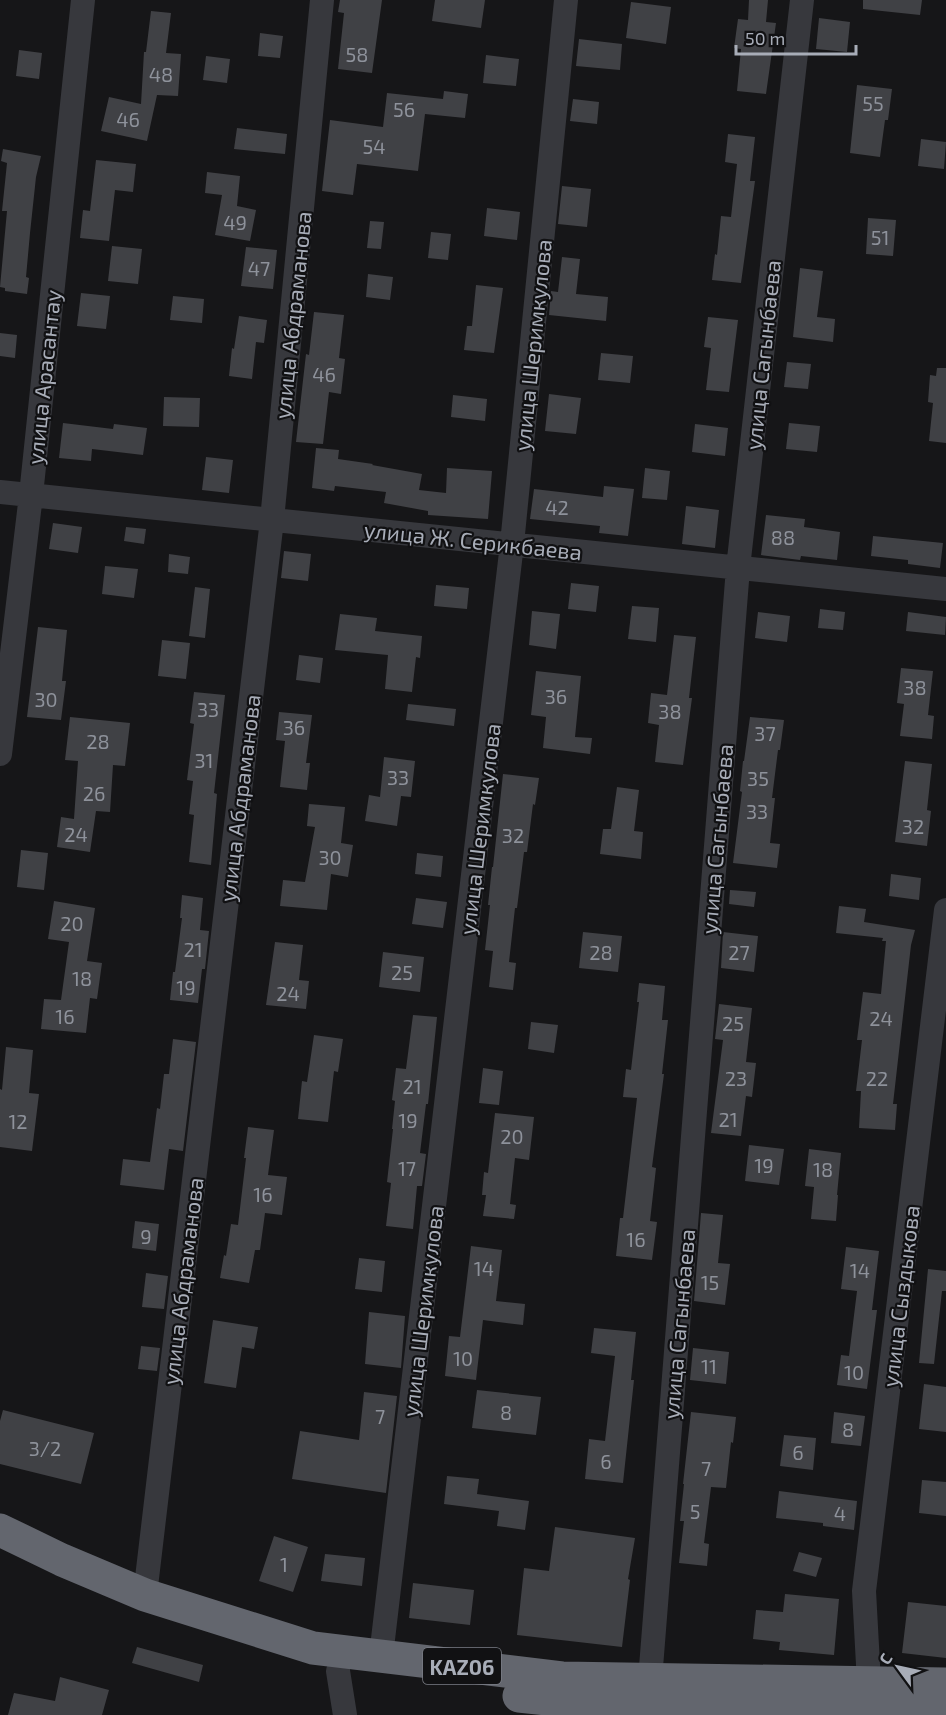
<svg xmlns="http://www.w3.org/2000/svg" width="946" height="1715" viewBox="0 0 946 1715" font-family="'Exo 2',sans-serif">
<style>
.building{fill:#404145}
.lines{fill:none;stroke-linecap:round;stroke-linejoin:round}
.minor{stroke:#37383d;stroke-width:24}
.highway{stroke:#63666e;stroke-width:33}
.labels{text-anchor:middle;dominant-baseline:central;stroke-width:4.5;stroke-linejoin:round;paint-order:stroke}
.number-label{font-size:20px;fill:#8e929b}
.shield{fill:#111113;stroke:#7b7e86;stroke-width:1.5}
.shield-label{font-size:21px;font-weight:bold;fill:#a8adb8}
.street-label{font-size:22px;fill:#a8adb8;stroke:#111113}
</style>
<rect width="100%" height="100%" fill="#161618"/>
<path class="building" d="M340,0H382L372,73L338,69L344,13L338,12Z
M435,0H485L481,28L432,21Z
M749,0H768L766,22L776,23L766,94L737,91L741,49L734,48L738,19L748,20Z
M863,0H922L920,15L863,9Z
M631,2L671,7L666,44L626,38Z
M151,11L171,13L166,53L181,54L178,96L157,95L147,141L101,131L109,97L141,104L144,52H146Z
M819,18L850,22L847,52L816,49Z
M260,33L283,36L280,58L258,56Z
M579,39L622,44L620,70L576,66Z
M19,50L42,53L39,79L16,76Z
M486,55L519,59L516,86L483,83Z
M206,56L230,59L227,83L203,80Z
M857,85L892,89L888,120H885L880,157L850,153Z
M444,91L468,94L465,118L425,114L418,171L357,164L353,195L322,191L330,120L383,127L387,93L443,99Z
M573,99L599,102L597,124L570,121Z
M237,128L287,134L285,154L234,149Z
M728,134L755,137L750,181H755L741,283L712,280L715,254L717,255L721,216L731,217L737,164L725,162Z
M921,139L946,142L944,169L918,166Z
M3,149L41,156L36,177L30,233L26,277L29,278L27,294L5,291V288L0,287L7,211H2L7,163L1,161Z
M96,160L136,164L133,192L115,190L109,241L80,238L83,210L90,211Z
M207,172L240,176L237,206L256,210L250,241L215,235L222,195L205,193Z
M562,186L591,189L587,227L558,224Z
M487,208L520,212L517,240L484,236Z
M868,218L896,220L893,256L866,254Z
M370,221L384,222L381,249L367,248Z
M431,232L451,234L448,260L428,258Z
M112,246L142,249L138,284L108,281Z
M246,247L277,250L273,289L241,286Z
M562,257L580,259L576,294L608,297L606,321L549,315L551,291L558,292Z
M800,268L823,271L817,317L835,319L833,342L793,337Z
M368,274L393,277L390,300L366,297Z
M476,285L503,288L494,353L464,350L467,326H472Z
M81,293L110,296L106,329L77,326Z
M173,296L204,299L202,323L170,320Z
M314,312L344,315L339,358L345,359L341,394L329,392L323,444L296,442L306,354L309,355Z
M239,316L267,320L264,343L256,342L252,379L229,376L232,348L234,349Z
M708,317L738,320L729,392L706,390L711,348L704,347Z
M0,333L17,335L15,358L0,356Z
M601,353L633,356L630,383L598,380Z
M787,362L811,364L808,389L784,387Z
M937,368H946V443L929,441L933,403L928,402L930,375L936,376Z
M549,394L581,398L576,434L545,431Z
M453,395L487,399L485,421L451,417Z
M164,397L200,398L199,427L163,426Z
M63,423L113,429L114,424L147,428L143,455L92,449L91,461L59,458Z
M789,423L820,426L817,452L786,449Z
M695,424L728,428L725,456L692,452Z
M316,448L339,450L338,459L373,464L372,465L422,474L419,490L446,493L447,468L492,471L488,519L428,515V511L384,503L386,492L335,486L334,491L312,488Z
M206,457L233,460L229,493L202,490Z
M645,468L670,471L667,500L642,498Z
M604,486L634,489L628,536L599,533L600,526L530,519L534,489L603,497Z
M686,506L719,510L715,548L682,544Z
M766,515L805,519L804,527L840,532L837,560L801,556L800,560L761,555Z
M53,523L82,527L78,553L49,549Z
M126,527L146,529L144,544L124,541Z
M873,536L943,543L940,568L908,564V560L871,556Z
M284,551L311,554L308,581L281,578Z
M169,554L190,557L188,574L168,572Z
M105,566L138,569L134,598L102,594Z
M571,583L599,586L596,612L568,609Z
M436,585L469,588L467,609L434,606Z
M195,587L210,589L205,638L189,636Z
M632,606L659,608L656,642L628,639Z
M820,609L845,612L843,630L818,628Z
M532,611L560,614L556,649L529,645Z
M758,612L790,616L787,642L755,638Z
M908,612L946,617L945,635L906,631Z
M340,614L377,618L375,631L422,636L420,658L416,657L412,692L385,689L388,655L335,650Z
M38,627L67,630L62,681H66L61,720L27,717Z
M674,635L696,637L689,698H692L683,765L655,762L659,725L648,723L651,693L667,695Z
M162,640L190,643L186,679L158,676Z
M299,655L323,658L320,683L296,680Z
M901,668L933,671L928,715L934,716L932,739L900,736L904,704L897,703Z
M536,671L581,676L575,737L592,738L590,754L543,748L546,717L531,715Z
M194,692L225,695L214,793L217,794L211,865L189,862L194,815L189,814L193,781L187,780L194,724L190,723Z
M408,704L456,709L454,726L406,720Z
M279,712L312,715L306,763H310L307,790L280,787L285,741L276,740Z
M70,717L130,723L125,766L113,765L110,812L96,811L90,852L57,847L61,817L74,819L78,761L65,760Z
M750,717L784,720L780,750H778L772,798H775L770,843L780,844L777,868L733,863L742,792L740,791L743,761H744Z
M384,757L415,761L411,797L401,796L397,826L365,821L369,795L380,797Z
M905,761L932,764L927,810L931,811L927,846L895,842Z
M503,774L539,778L535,805L533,804L527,852H524L517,908H515L509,962L516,963L513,990L489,987L493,951L485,950L490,905H488L492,867H493Z
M617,787L639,790L634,831L643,832L641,859L600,854L603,829H611Z
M309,804L345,807L341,843L353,845L348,877L331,874L327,910L280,906L283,880L305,882L315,827L307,826Z
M21,850L48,853L44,890L17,887Z
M417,853L443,856L441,877L415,874Z
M891,874L921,878L919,900L889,896Z
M730,890L756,892L754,907L729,904Z
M182,895L203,898L200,930L209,931L205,969H202L198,1003L170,1000L173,972H175L182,918H180Z
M416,898L447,902L443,928L412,924Z
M54,901L95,908L87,961L102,963L97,999L90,998L86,1033L41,1029L44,999L61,1000L69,942L48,939Z
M839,906L866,909L864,922L915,930L911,945L893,1104H897L895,1130L859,1128L861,1091H856L862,1040H857L863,992L881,994L886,941H882L883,938L836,933Z
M583,932L622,936L618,972L579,968Z
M723,932L758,936L754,972L721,968Z
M275,942L303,945L299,980L309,981L306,1009L266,1005Z
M383,952L424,957L420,992L379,987Z
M639,983L665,986L662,1020H668L662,1074H664L652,1167L656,1168L650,1221L657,1222L652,1260L616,1256L620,1218H623L637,1098L623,1097L626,1069L631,1070L639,1002H637Z
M719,1004L752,1008L746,1062L756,1063L752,1097L746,1096L741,1136L711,1133L723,1040L715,1039Z
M413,1015L437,1017L428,1104H426L420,1153L426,1154L422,1186H417L413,1229L386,1226L391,1183L387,1182L393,1129H392L395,1101L392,1100L396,1068L406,1069Z
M531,1022L558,1025L554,1053L528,1049Z
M314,1035L343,1039L338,1072L334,1071L328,1122L298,1119L302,1081L307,1082Z
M173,1039L196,1042L183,1151L169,1149L164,1190L120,1185L123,1159L150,1162L157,1108L160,1109L164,1074H169Z
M6,1047L33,1050L29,1093L39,1094L32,1151L0,1147V1089L2,1090Z
M483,1068L503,1071L499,1105L479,1103Z
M495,1113L534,1117L529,1160L515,1158L510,1204L516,1205L514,1219L483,1216L486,1195H482L484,1172L488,1173Z
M248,1127L274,1130L268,1175L287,1177L282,1215L265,1213L260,1250H255L249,1283L220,1278L224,1255L226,1256L231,1224L238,1225L246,1158H244Z
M749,1145L784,1149L779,1185L745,1181Z
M809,1149L841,1153L837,1195H838L836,1221L811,1219L814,1187L805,1186Z
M701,1213L723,1215L718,1263L730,1264L725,1305L694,1301Z
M135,1221L159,1224L156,1251L132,1248Z
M471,1246L502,1250L496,1301L525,1304L523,1325L483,1320L476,1380L445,1376L449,1336L460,1337Z
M846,1247L879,1251L872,1310H877L867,1389L837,1385L841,1355L849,1356L857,1291L841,1289Z
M359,1258L385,1261L382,1292L355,1289Z
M928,1269L946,1271V1291H942L934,1364L919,1363Z
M146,1273L168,1276L164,1309L142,1307Z
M369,1312L405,1316L401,1368L365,1364Z
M213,1320L258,1327L254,1349L242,1347L236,1388L204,1383Z
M594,1328L636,1332L631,1380H634L623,1483L585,1479L589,1439L605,1441L615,1356L591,1353Z
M141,1346L160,1348L157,1371L138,1369Z
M693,1348L729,1352L726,1384L690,1380Z
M924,1384L946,1387V1432L919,1429Z
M477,1390L541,1397L536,1435L472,1428Z
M364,1392L397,1396L386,1493L292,1479L300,1431L359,1440Z
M3,1410L94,1433L81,1484L0,1464V1421Z
M691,1412L736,1417L733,1443L731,1442L726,1488L711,1487L704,1543L709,1544L707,1566L679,1563L684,1521H680L684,1484H683Z
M834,1412L865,1416L861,1446L831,1443Z
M784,1435L816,1438L813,1470L780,1466Z
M447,1476L479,1479L477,1494L529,1501L525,1530L497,1526L499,1511L444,1504Z
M922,1480L946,1482V1516L919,1513Z
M779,1491L857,1501L854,1530L823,1526V1523L776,1518Z
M555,1527L635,1538L628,1579L630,1580L622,1647L517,1635L524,1568L549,1571Z
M274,1536L308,1547L293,1592L259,1581Z
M799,1552L822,1558L816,1577L793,1571Z
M325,1554L365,1558L362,1586L321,1581Z
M413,1583L474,1590L470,1625L409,1618Z
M785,1594L839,1599L834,1655L779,1650L780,1642L753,1639L756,1610L783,1612Z
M908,1602L946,1606V1658L902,1653Z
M137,1647L203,1665L199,1682L132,1663Z
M60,1677L109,1690L102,1715H8L14,1693L55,1701Z"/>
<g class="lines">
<path class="minor" d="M0,492L946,589
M0,754L31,495L83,0
M145,1595L272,520L322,0
M381,1656L512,544L566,0
M338,1671L345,1715
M650,1680L738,568L802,0
M869,1683L864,1591L946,910"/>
<path class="highway" d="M0,1530L62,1560L145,1595L313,1648L562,1678L946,1684
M519,1696L592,1704L946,1710"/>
</g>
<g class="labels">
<g class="number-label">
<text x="357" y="54">58</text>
<text x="161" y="74">48</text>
<text x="873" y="103">55</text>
<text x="404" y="109">56</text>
<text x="128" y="119">46</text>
<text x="374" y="146">54</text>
<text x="235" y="222">49</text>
<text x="880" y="237">51</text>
<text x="259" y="268">47</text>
<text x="324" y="374">46</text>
<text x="557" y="507">42</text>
<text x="783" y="537">88</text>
<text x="915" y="687">38</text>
<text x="556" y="696">36</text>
<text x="46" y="699">30</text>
<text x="208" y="709">33</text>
<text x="670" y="711">38</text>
<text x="294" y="727">36</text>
<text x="765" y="733">37</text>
<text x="98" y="741">28</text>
<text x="204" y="760">31</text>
<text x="398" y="777">33</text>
<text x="758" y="778">35</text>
<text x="94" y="793">26</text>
<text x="757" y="811">33</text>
<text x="913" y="826">32</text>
<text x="76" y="834">24</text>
<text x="513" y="835">32</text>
<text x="330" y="857">30</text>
<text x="72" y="923">20</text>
<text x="193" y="949">21</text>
<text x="601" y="952">28</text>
<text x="739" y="952">27</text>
<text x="402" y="972">25</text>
<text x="82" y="978">18</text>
<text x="186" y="987">19</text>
<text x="288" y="993">24</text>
<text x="65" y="1016">16</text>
<text x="881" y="1018">24</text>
<text x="733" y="1023">25</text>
<text x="736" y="1078">23</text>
<text x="877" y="1078">22</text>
<text x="412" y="1086">21</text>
<text x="728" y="1119">21</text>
<text x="408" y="1120">19</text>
<text x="18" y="1121">12</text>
<text x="512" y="1136">20</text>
<text x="764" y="1165">19</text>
<text x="407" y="1168">17</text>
<text x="823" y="1169">18</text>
<text x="263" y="1194">16</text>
<text x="146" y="1236">9</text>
<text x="636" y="1239">16</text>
<text x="484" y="1268">14</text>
<text x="860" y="1270">14</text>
<text x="710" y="1282">15</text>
<text x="463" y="1358">10</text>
<text x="709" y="1366">11</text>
<text x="854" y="1372">10</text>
<text x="506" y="1412">8</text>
<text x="380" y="1416">7</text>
<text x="848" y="1429">8</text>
<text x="45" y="1448">3/2</text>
<text x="798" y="1452">6</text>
<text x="606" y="1461">6</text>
<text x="706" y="1468">7</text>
<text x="695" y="1511">5</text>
<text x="840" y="1513">4</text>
<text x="284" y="1564">1</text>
</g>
<rect class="shield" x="423" y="1648" width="78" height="36" rx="4.5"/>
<g class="shield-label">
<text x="462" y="1666">KАZ06</text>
</g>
<g class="street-label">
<text transform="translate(292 315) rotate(-84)">улица Абдраманова</text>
<text transform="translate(532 345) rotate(-84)">улица Шеримкулова</text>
<text transform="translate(762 355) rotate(-84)">улица Сагынбаева</text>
<text transform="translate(43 377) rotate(-84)">улица Арасантау</text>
<text transform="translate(473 540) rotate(6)">улица Ж. Серикбаева</text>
<text transform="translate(239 798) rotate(-83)">улица Абдраманова</text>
<text transform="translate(479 829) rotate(-83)">улица Шеримкулова</text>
<text transform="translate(716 839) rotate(-85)">улица Сагынбаева</text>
<text transform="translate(182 1281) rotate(-83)">улица Абдраманова</text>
<text transform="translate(900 1296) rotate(-83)">улица Сыздыкова</text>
<text transform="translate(422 1311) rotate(-83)">улица Шеримкулова</text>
<text transform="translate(678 1324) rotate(-85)">улица Сагынбаева</text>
</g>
</g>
<g transform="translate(898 1667) rotate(303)" stroke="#111113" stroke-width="4.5" paint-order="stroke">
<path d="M0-4.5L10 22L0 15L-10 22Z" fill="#a8adb8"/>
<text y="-9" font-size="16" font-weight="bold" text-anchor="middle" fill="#a8adb8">С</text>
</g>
<path d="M736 45v9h120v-9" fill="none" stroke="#a8adb8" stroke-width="3"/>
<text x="745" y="45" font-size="18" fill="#a8adb8" stroke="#111113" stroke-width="4.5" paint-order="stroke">50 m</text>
</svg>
